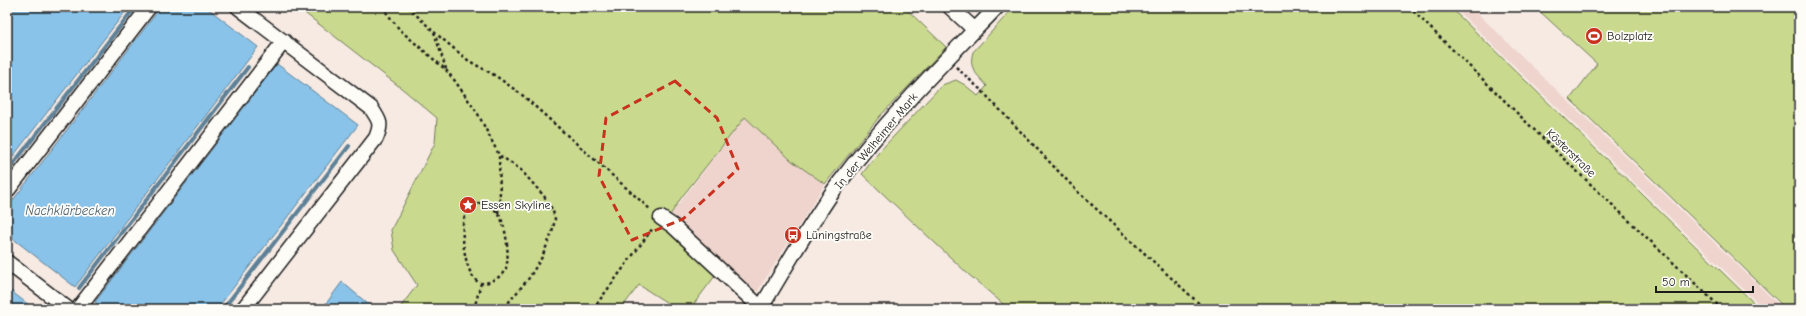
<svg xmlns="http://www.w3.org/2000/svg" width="1806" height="316" viewBox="0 0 1806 316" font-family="'Comic Neue',sans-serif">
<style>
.built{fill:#eed4cc}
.green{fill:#c9da8e;stroke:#727b55}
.water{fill:#89c3e9;stroke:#5d8097}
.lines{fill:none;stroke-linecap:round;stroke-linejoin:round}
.stream{stroke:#5d8097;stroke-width:4}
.minor-casing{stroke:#1c1c1c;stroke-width:17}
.path{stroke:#1c1c1c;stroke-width:2.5;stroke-dasharray:3 3;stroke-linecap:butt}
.minor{stroke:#fdfcf7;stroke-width:14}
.marked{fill:none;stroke:#c8321e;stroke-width:3;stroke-dasharray:8 5;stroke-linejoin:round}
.labels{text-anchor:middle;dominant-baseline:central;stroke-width:3.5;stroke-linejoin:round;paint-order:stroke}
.poi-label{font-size:12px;fill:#1c1c1c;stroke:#fdfcf7;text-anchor:start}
.street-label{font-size:12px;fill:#1c1c1c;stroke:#fdfcf7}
.water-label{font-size:13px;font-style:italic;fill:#485f6e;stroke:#fdfcf7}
</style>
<rect width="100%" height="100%" fill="#f6eae3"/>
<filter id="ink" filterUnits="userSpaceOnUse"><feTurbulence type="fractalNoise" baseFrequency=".025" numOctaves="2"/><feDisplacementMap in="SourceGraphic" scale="8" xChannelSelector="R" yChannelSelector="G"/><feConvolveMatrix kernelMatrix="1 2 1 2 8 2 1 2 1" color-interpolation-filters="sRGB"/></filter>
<g filter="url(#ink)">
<path class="built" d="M1454,7H1471L1783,309H1764Z
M745,117L792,161L825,184L754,297L671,214Z"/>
<path class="green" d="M297,7H904L946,47L880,116L825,184L792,161L745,117L681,198L665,223L718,272L690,309H677L639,285L621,309H399L417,285L394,250L391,230L435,143L437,118L405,91Z
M1014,7H1450L1760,309H1009L968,274L862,174L879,152L942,85L956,80L965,85L978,96L987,86C977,74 968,69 973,52Z
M1535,7H1799V309H1786L1570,99L1597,64Z"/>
<path class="water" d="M7,7H129L7,164Z
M161,7H206L258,47L75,287L7,234V208Z
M277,64L358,125L217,309H104L95,302Z
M342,282L374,309H322Z
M7,288L34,309H7Z"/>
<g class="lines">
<path class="stream" d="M7,172L135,7
M79,288L248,67
M223,309L349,146"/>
<defs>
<path id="minor" d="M238,7L371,108C380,121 382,124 376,138L243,309
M950,7L975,30
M7,191L149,7
M661,218L673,226L761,308
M7,262L68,309
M78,309L284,41
M760,309C786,267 810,223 839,183C886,120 942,64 997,7"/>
</defs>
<use href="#minor" class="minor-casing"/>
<path class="path" d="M382,7L400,30L446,70L455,81L478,114L499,155L520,169L544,196L553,211L555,219L552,233L542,257L529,278L503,309
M408,7L434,32L469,61L496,76L521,94L651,210
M1409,7L1563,158L1722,309
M434,32L446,69
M956,67L982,91L1079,193L1205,309
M478,203C486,204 491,206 497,212C506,222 510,255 506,268C503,274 499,278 493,280C490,282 484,284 481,283C465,280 460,231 464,219C467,211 471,207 478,203Z
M498,213L500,199L499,155
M474,309L481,283
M593,309L653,228"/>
<use href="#minor" class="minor"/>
</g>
</g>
<path class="marked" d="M675,81L717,118L738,169L683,219L632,240L599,176L606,118Z"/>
<defs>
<symbol id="stadium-disc" viewBox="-11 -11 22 22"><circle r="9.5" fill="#c8321e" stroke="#fdfcf7"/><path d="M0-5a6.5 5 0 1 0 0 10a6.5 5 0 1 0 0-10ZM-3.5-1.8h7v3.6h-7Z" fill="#fff"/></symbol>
<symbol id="sight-disc" viewBox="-11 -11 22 22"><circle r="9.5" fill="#c8321e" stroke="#fdfcf7"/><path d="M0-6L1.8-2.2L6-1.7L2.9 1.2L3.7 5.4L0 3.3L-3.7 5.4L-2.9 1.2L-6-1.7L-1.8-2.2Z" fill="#fff"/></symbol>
<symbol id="bus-disc" viewBox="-11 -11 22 22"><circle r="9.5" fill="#c8321e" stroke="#fdfcf7"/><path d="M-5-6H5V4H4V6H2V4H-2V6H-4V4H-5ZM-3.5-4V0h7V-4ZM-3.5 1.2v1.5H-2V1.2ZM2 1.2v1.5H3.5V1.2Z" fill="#fff"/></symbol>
</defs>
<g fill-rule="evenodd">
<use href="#stadium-disc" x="1584" y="26" width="20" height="20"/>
<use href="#sight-disc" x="458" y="195" width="20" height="20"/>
<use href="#bus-disc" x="783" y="225" width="20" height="20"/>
</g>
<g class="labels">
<g class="poi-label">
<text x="1607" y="36">Bolzplatz</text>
<text x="481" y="205">Essen Skyline</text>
<text x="806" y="235">Lüningstraße</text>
</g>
<g class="street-label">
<text transform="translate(876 141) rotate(-50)">In der Welheimer Mark</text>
<text transform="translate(1571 153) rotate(44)">Kösterstraße</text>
</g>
<g class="water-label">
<text x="70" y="210">Nachklärbecken</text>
</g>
</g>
<rect width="1806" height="316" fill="none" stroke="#fdfcf7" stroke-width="24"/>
<rect x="12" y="12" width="1782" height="292" fill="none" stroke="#1c1c1c" stroke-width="1.5" filter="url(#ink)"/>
<path d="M1656 286v6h97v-6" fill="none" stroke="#1c1c1c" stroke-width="2"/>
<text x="1662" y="286" font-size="12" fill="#1c1c1c" stroke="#fdfcf7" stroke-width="3" paint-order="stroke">50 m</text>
</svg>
